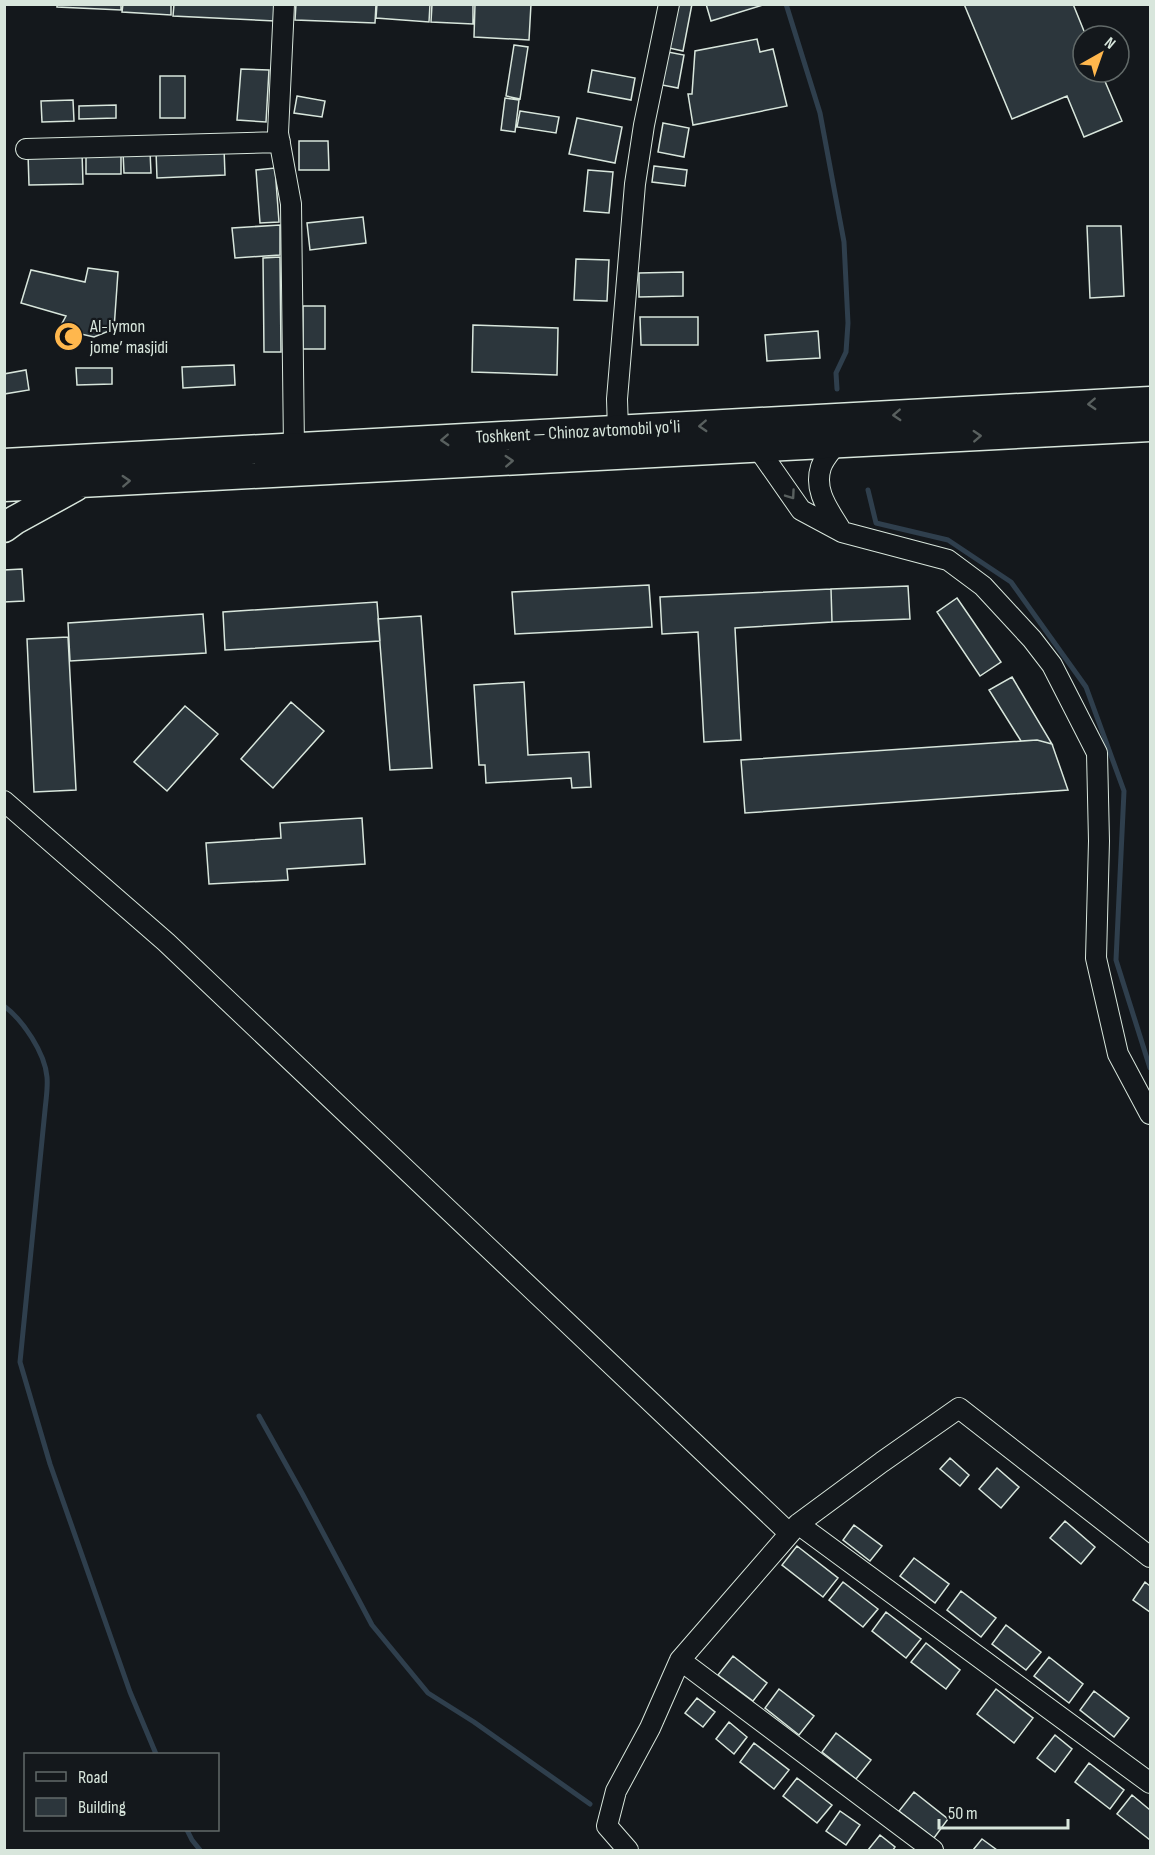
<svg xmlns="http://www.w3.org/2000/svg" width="1155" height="1855" viewBox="0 0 1155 1855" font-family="'Sofia Sans Condensed',sans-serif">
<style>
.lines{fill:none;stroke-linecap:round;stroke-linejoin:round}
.stream{stroke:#2f3f4d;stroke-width:5}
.building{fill:#2c363c;stroke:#d8e6dc;stroke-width:1.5}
.minor-casing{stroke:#d8e6dc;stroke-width:22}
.highway-casing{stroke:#d8e6dc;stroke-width:31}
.minor{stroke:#14181c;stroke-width:20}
.highway{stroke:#14181c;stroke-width:28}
.oneway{stroke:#59605f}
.labels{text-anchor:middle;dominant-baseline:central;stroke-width:4.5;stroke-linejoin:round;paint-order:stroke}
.poi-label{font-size:18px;fill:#d8e6dc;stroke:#14181c;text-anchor:start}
.street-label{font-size:18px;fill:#d8e6dc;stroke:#14181c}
</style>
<rect width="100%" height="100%" fill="#14181c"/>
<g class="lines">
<path class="stream" d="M786,4L820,113L844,242L848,323L846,352L836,373L837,389
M868,490L876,523L948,540L1011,582L1086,687L1124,791L1116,960L1150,1068
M4,1006C23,1020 45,1053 47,1077C48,1088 46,1099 45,1110L20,1362L50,1464L130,1692L156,1754
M259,1416L303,1495L372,1625L428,1693L474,1722L590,1804
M187,1830L192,1840L200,1850"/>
</g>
<path class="building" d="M57,4H121V10L57,7Z
M123,4H171V15L122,12Z
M174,4H276L275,21L173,16Z
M296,4H376L375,23L295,20Z
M377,4H430L429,22L376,18Z
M432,4H473V24L431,22Z
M475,4H531L529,40L474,37Z
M677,4H692L683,51L669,48Z
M706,4H763V5L711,21Z
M964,4H1073L1086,36H1083V72H1101L1122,121L1084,137L1067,96L1012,119Z
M757,39L760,52L773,49L787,106L693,125L688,94H692L695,51Z
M514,45L528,47L520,99L506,96Z
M668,52L684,55L678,88L662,85Z
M241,69L269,70L266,122L237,120Z
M592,70L635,78L631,100L588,92Z
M160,76H185V118H160Z
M297,96L325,101L322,117L294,113Z
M505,98L519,100L515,132L501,130Z
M73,100L74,121L42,122L41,101Z
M116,105V118L79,119V106Z
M520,111L559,117L556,133L517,127Z
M577,118L622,127L615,163L569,154Z
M663,123L689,128L684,157L658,152Z
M299,141H328L329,170H299Z
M224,148L225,175L157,178L156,151Z
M150,151L151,173H124L123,152Z
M82,152L83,184L29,185L28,154Z
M121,152V174H86V153Z
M654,166L687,170L685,186L652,182Z
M275,168L279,222L260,223L256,170Z
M588,170L613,172L609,213L584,211Z
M363,217L366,243L310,250L307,223Z
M280,225V255L235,258L232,228Z
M1087,226H1121L1124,296L1090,298Z
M280,257L281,352H264L263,258Z
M576,259L609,260L607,301L574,300Z
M88,268L118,272L114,329L94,337L59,329L66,316L21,303L31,270L85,282Z
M683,272V296L639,297V273Z
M303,306H325V349H303Z
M640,317H698V345H641Z
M473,325L558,328L557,375L472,372Z
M818,331L820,358L767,361L765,335Z
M234,365L235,385L183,388L182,367Z
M76,368H112V384L77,385Z
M26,370L29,390L4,394V374Z
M22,569L24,601L4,602V570Z
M649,585L652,627L515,634L512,592Z
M908,586L910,619L832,622L831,589Z
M831,589L832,622L735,628L741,740L704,742L698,632L662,634L660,597Z
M957,598L1001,662L980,676L937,612Z
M377,602L380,641L225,650L223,612Z
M203,614L206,653L70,661L68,623Z
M421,616L432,768L390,770L378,619Z
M68,637L76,790L34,792L27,639Z
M1012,677L1052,744L1037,740L1021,741L989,690Z
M524,682L528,755L589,752L591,787L572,788L571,778L486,783L485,765H479L474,685Z
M291,702L324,731L273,788L241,759Z
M185,706L218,734L167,791L134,762Z
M1037,740L1052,744L1068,790L745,813L741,760Z
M362,818L365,864L287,869L288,880L209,884L206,843L281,838L280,823Z
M950,1458L969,1475L960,1486L940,1469Z
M997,1468L1019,1487L1001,1508L979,1489Z
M1065,1521L1095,1547L1081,1564L1050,1538Z
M854,1525L882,1546L870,1561L843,1540Z
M797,1546L838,1578L823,1597L782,1565Z
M914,1558L949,1584L935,1603L900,1576Z
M843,1582L878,1609L863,1627L829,1600Z
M1145,1582L1150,1586V1612L1133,1600Z
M961,1591L996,1618L981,1637L947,1610Z
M886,1612L921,1639L906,1658L872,1631Z
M1006,1625L1041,1652L1026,1670L992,1644Z
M926,1643L960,1670L946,1689L911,1662Z
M733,1656L767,1683L753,1701L718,1675Z
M1049,1657L1083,1684L1069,1703L1034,1676Z
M779,1689L814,1716L799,1735L765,1708Z
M996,1689L1033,1718L1014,1743L977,1714Z
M1094,1691L1129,1718L1114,1737L1080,1710Z
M697,1698L715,1712L703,1727L685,1713Z
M729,1722L747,1737L734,1754L716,1739Z
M836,1733L871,1760L856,1779L822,1752Z
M1055,1735L1072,1749L1055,1772L1037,1758Z
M754,1743L789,1770L774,1789L740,1762Z
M1089,1763L1124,1790L1110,1809L1075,1782Z
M797,1778L832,1805L817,1823L783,1796Z
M914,1792L948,1819L934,1838L899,1811Z
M1132,1795L1150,1810V1840L1117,1814Z
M840,1811L860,1825L846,1845L826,1831Z
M880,1835L895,1847L893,1850H868Z
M982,1839L997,1850H973Z"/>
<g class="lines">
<defs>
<path id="minor" d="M284,4L278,133L291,204L294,448
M26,149L280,142
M618,430L617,399L635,184L644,125L669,4
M837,443C832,450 824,458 821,467C813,492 830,511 842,532
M757,447L801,510L842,532L948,560L983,586L1032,639L1052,665L1097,753L1099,841L1096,958L1118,1054L1150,1114
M4,801L166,942L789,1533
M798,1524L1150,1783
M680,1660L933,1850
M628,1850L607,1826L616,1791L650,1728L680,1660L798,1524L882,1462L959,1408L1150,1557"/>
<path id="highway" d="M4,463L1150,401
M4,487L1150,427
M4,528L15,520L75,487"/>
</defs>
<use href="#minor" class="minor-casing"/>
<use href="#highway" class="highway-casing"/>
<use href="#minor" class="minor"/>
<use href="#highway" class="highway"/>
</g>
<defs><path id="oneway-chevron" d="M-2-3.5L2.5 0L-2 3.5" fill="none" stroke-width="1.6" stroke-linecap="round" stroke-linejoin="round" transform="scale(1.5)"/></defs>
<g class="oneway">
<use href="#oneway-chevron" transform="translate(1092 404) rotate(177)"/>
<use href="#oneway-chevron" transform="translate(897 415) rotate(177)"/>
<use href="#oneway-chevron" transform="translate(703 426) rotate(177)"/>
<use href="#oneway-chevron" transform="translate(977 436) rotate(-3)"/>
<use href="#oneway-chevron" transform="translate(445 440) rotate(177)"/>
<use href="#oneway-chevron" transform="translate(509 461) rotate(-3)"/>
<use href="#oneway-chevron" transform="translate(126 481) rotate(-3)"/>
<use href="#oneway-chevron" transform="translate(791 495) rotate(55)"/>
</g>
<defs>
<symbol id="mosque-disc" viewBox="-11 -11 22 22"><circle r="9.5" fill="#ffb74d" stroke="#14181c"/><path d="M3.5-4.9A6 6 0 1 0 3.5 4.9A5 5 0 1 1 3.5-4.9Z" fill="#111"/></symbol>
</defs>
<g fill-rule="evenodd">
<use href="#mosque-disc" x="52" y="320" width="33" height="33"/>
</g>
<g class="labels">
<g class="poi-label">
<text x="90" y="326">Al-Iymon<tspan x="90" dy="21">jome’ masjidi</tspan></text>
</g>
<g class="street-label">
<text transform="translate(578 432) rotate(-3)">Toshkent — Chinoz avtomobil yoʻli</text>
</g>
</g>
<rect width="1155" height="1855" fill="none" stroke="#d8e6dc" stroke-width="12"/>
<rect x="24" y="1753" width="195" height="78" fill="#14181c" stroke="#626a69" stroke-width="1.5"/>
<rect x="36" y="1772" width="30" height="9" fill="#14181c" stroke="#626a69" stroke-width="1.5"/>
<text x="78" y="1783" font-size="18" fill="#d8e6dc">Road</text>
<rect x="36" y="1798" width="30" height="18" fill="#2c363c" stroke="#626a69" stroke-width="1.5"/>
<text x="78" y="1813" font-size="18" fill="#d8e6dc">Building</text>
<g transform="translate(1101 54) rotate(40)"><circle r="28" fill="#14181c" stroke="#626a69" stroke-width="1.5"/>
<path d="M0-4.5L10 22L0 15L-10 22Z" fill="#ffb74d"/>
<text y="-9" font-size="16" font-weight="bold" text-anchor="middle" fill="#d8e6dc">N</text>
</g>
<path d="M939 1819v9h129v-9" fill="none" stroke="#d8e6dc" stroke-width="3"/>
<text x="948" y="1819" font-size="18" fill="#d8e6dc" stroke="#14181c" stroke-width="4.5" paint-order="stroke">50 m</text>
</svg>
